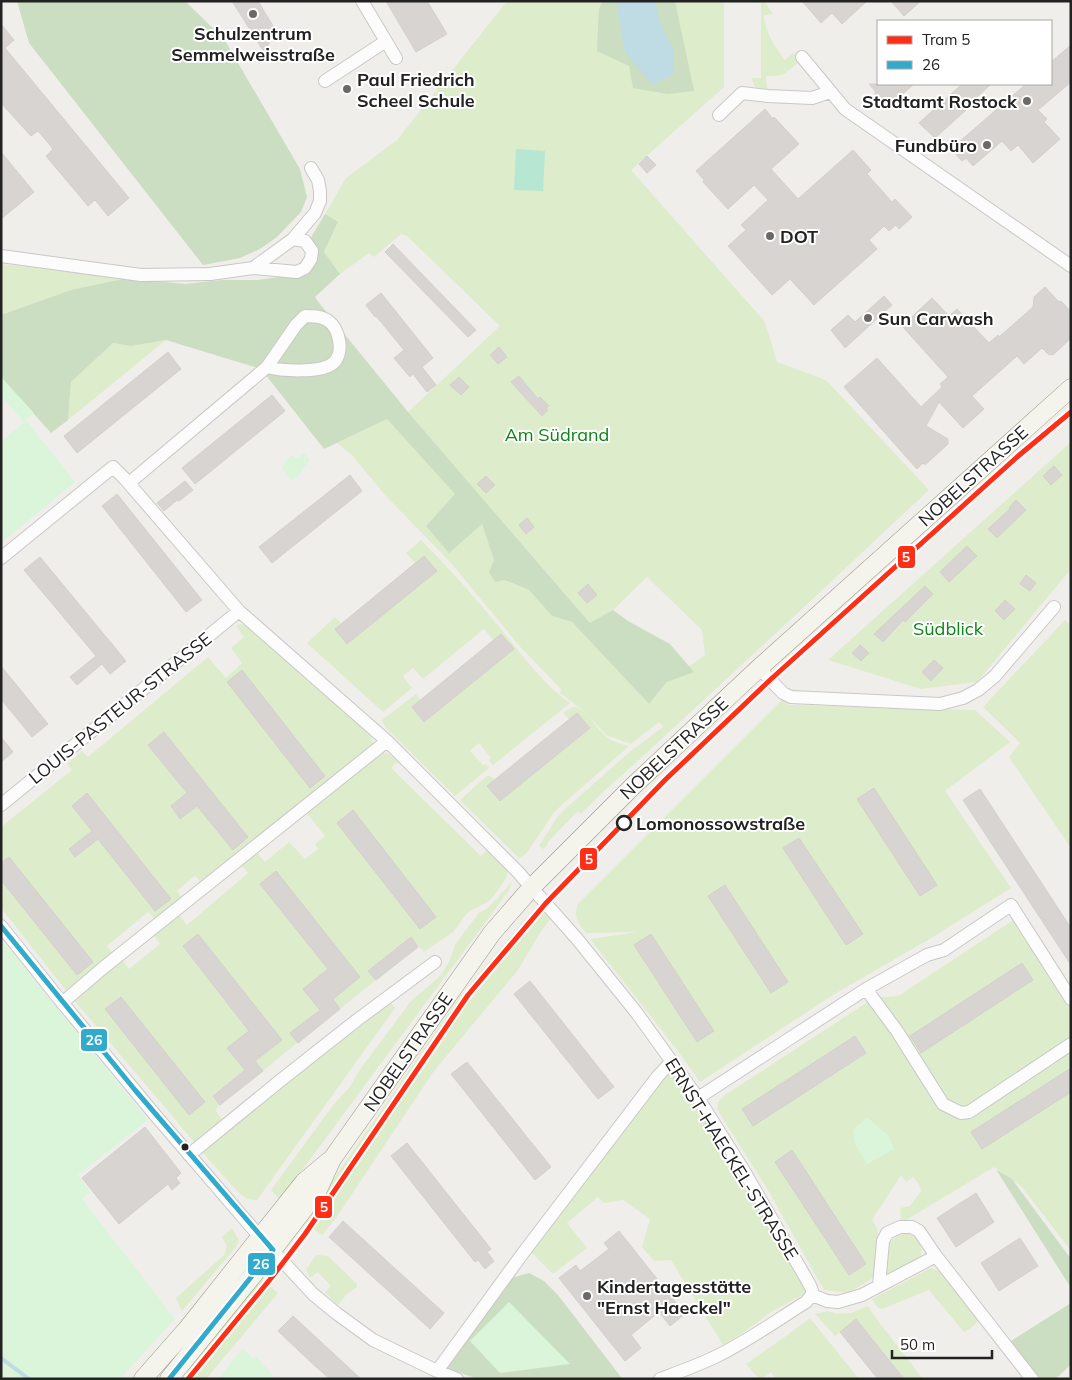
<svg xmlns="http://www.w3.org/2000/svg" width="1072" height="1380" viewBox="0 0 1072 1380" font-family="Mulish,sans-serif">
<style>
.grass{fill:#ddeccb}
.forest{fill:#cbdec1}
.park{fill:#daf5da}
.pitch{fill:#b7e6d2}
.water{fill:#bfdbe3}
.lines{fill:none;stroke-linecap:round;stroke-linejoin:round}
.stream{stroke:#bfdbe3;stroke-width:4}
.building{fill:#d7d4d2;stroke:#d3d0cc}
.street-casing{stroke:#c9c8c7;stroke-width:14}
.secondary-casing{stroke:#999a82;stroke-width:19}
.street{stroke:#fdfcfc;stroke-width:12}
.secondary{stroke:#f4f4ed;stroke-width:18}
.bus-1-casing{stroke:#fff;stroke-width:9}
.bus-1{stroke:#31aacc;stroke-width:5}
.tram-1-casing{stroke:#fff;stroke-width:9}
.tram-1{stroke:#ff2e17;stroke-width:5}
.poi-dot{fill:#6a6968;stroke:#fff;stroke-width:2}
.stop-dot{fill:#fff;stroke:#222;stroke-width:2.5}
.bus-dot{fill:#222;stroke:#fff;stroke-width:2}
.labels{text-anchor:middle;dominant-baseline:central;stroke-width:4;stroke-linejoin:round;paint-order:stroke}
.poi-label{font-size:18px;font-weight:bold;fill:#222;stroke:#fff;text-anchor:start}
.park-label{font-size:18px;fill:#0c8416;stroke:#fff}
.street-label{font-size:18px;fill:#222;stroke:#fff}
.stop-label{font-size:18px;font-weight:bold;fill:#222;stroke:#fff;text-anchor:start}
.line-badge{stroke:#fff;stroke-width:2}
.badge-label{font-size:14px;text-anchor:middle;font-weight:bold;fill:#fff}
</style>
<rect width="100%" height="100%" fill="#f0eeeb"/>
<path class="grass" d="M507,1H724V87L631,170L765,322L777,362L826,380L929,490L788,622L629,769L604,791L581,814L578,811L547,843L548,845L543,849L539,846L558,816L565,809L632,750L663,727L659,722L631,744L606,735L589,716C602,734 607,741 629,746L555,811L526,854L519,858L460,800L487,776H490L495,779L487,786L500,801L590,728L577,713L569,719L563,713C578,703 575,707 588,714L560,693L561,689L523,650L451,563L385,495L352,455L337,443L387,419L456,494L426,526L449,552L482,524L494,560L489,572L503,580L529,590L552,616L572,622L649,704L667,682L705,655L702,630L647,577L613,610L591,624L408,412L500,326L407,236L401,234L374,257L369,253L340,274L324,252L338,223L325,214L346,178L397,140Z
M753,1H764L773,14L764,15C764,30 776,49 785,60L793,53L800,61C786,72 786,77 766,76L767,89L755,87L753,83L752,78H761V3H753Z
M1,264L127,278L71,290L1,315Z
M166,340L68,420L71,382L113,343L131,346Z
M1071,442V569L977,682L921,689L828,660Z
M421,540C447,566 472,594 495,622C519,650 540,682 570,703L493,765L489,760L491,758L479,743L470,751L483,765L486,764L489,768L455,796L385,727L382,720L416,694L420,700L412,707L425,722L513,649L501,634L493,640L484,629L423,679L413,668L403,676L412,688L383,712L307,643L335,617L341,623L335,629L347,644L437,571L415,563L406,553Z
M1065,620L1071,625V848L1009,757L1020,743L983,707Z
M241,624L247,626L371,736L373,744L371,749L202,885L196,876L193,877L177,891L183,899L156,920L148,912L107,946L114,955L68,993L1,908V827L72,770L67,764L82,751L88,757L208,657L226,678L242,663L231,648L244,637L236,626Z
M782,700L790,705L975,710L1010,742L945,791L1011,888L928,940L836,993L700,1082L678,1051L590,939L638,932L586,933C578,922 573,918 578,904Z
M382,753H387L398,761L391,768L481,856L488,850L508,871L506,878L496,893L489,901L468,912L453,932L424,952L410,937L368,971L376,980L340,1009L332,999L291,1033L298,1042L263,1071L255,1062L213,1095L220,1105L215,1110L224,1122L195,1143L74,1000L121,959L129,969L160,944L153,934L178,914L187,925L248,873L241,865L257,853L265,862L289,842L305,859L318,849L315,844L325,836L305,811L377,756Z
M512,882L510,889L280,1200L271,1190L334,1104L349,1088L361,1068L411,1001L439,977L448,964L456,943L479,913L488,908Z
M536,914H544L551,918L541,931L518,970L434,1071L336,1218L322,1235L304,1222L462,994L527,917Z
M1018,917L1071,999V1251L1021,1186L994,1167L901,1223L900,1208L910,1206L921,1191L919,1184L913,1177L906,1182L901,1175L872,1220L877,1228L878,1237L873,1278L848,1293L824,1290L768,1190L717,1109L718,1102L725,1095L874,998L898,996Z
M391,1003L395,1008L257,1200L247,1199L237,1191L203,1153L206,1145Z
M674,1074L708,1125L808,1292L771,1312L744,1332L723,1345L671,1260L654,1261L642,1247L650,1219L623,1200L604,1203L598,1197L567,1223L587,1248L553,1274L529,1250L664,1075Z
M232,1228L239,1241L236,1247L182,1311L176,1298L224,1255L227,1246L222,1237Z
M907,1233C918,1237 922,1244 921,1256L914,1263L885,1276C888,1257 883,1236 907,1233Z
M316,1255L328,1256L357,1284V1287L346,1295L338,1305L325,1292L331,1286L318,1272L310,1278L306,1270Z
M931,1268L942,1272L979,1320L970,1329L964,1332L929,1290L882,1309L878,1308L872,1299Z
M260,1278L278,1293L206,1379H195L184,1370Z
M868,1306L872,1313L923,1379H904L856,1319L835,1336L815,1314L828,1311L836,1314L851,1313Z
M810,1318L859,1379H776L771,1372L762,1379H759L746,1364L786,1336Z"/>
<path class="forest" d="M17,1H185L224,39L300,169L307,197L301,212L277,237L260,249L240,258L203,265L29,43Z
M603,1H675L694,91L668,94L633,88L629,66L597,51L599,9Z
M325,214L338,222L324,252L340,274L315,297L320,304L408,412L590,623L613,610L628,621L670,644L694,672L667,682L649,704L572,622L552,616L529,590L504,580L495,582L489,572L494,560L482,524L449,553L426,526L455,494L387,419L324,449L261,369L166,340L131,346L113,343L71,382L68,420L51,433L1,377V315L71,290L127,278L185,284L221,280H258L279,277L295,278L307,274L317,262L315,248L310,239Z
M997,1170L1012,1179L1071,1259V1288L997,1171Z
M529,1273L544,1281L558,1295L621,1377L620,1379H478L443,1367L511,1278Z
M1071,1303V1364L1060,1375L1054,1379H1042L1033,1373L1011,1341Z"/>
<path class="park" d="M1,377L34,413L26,420L75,482L1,543V442L24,422L1,396Z
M304,453L309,459V462L303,468L301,473L292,481L282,469L286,460L293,455L297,459Z
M1,939L148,1120L78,1175L90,1192L82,1199L175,1319L120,1379H1Z
M867,1117L888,1135L894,1149L867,1164L855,1144L853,1130Z
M509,1302L570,1364L500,1373L470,1341Z
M243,1348L253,1358L256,1356L276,1379H218Z"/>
<path class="pitch" d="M516,149L545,151L543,191L514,190Z"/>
<path class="water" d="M620,1H655L660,24L674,50V74L652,85L625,52L617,8Z"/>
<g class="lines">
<path class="stream" d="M1,1358L29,1379"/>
</g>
<path class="building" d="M232,1H258L276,31L264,52Z
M386,1H427L447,34L416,52Z
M802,1H867L842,24L832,13L821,23Z
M891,1H921L904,16Z
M1,24L14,40L5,48L129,198L108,216L95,200L88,206L46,156L53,149L45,139L38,131L31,136L1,103Z
M1071,45V82L1038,110L1047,119L1044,122L1060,139L1033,163L1018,145L1011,151L1002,141L973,166L966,158L962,161L951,149L1026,84H1051V62Z
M869,84H914L889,106L882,98H875V91Z
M962,84H991L975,99L976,101L935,138L919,123Z
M765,109L773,119L774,117L799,144L771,169L798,199L853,150L871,170L867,174L892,202L895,199L912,217L899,229L896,225L889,231L884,226L869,240L877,249L814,305L790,279L772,295L728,246L746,230L741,225L768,200L754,185L728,209L703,182L704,180L696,171Z
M1,152L34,192L1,219Z
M647,156L656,165L647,173L639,164Z
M393,244L476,330L468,337L385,252Z
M1045,287L1058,301L1062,302L1071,312V338L1053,355L1048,354L1042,348L1024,364L1017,356L972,396L984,409L963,428L939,402L926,426L948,439V444L925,465L923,463L917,469L844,387L877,358L921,407L942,387L940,384L948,377L902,326L932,298L949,316L957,309L989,343L998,335L999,337L1033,307L1034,297Z
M381,293L433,358L422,367L436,385L427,392L413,374L410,377L394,358L404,350L376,316L375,317L366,305Z
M884,296L892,305L845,348L831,330L848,315L855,322Z
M499,347L507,357L498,364L490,355Z
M168,352L181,369L77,453L64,436Z
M519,376L538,399L540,397L549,406L546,408L548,410L542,416L511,382Z
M459,377L469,387L461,395L450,385Z
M272,395L285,411L195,484L182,468Z
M1054,466L1062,475L1051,485L1043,476Z
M350,475L362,491L272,563L259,547Z
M486,476L495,485L486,493L477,484Z
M185,481L193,490L179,501L177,500L164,511L157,503Z
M117,494L202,600L186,612L102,506Z
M1016,500L1026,510L997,538L988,529L1010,509L1009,508Z
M527,518L534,527L526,534L519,525Z
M967,546L977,556L949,582L940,572Z
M424,556L437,571L347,644L335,629Z
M40,557L126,661L110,674L102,664L77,685L70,677L96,656L24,570Z
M1026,575L1036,583L1030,591L1020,584Z
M588,584L597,595L587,603L578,593Z
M925,586L933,594L905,622L903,620L883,642L874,634Z
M1005,600L1015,609L1004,620L995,611Z
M501,634L514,649L424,722L412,707Z
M860,645L869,653L861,661L852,653Z
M934,660L943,668L931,681L922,672Z
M1,666L48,724L32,737L1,699Z
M242,670L325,776L310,788L227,682Z
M577,713L590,728L500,801L487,786Z
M164,732L248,837L233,850L197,806L180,819L171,806L187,793L148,745Z
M1,737L13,752L1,762Z
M874,788L937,885L920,896L857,799Z
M980,789L1071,928V965L963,800Z
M87,793L171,899L155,911L98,839L75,857L69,849L92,831L72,806Z
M353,810L436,917L420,929L337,823Z
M799,838L863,934L846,945L783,848Z
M9,857L93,962L77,975L1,880V863Z
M276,871L360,977L333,999L340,1009L298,1043L290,1033L320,1010L303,989L328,969L260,884Z
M725,885L788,982L771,993L708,896Z
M198,934L282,1040L255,1061L263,1071L220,1105L213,1096L245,1070L227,1048L249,1031L183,946Z
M651,934L714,1031L697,1042L634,945Z
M411,937L418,947L376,980L368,971Z
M1022,963L1033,980L921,1053L910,1036Z
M530,981L614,1087L598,1099L514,994Z
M121,997L205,1102L189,1115L105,1009Z
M855,1036L866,1053L753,1126L742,1109Z
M467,1062L551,1167L535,1180L451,1074Z
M1071,1068V1092L982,1149L971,1132Z
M145,1127L181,1173L176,1178L180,1183L172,1190L168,1184L119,1224L82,1178Z
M407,1143L491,1249L487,1252L494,1261L485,1269L478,1260L475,1262L391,1156Z
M792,1150L866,1264L849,1275L775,1162Z
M976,1193L994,1222L956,1247L937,1218Z
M343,1221L444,1313L430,1329L329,1237Z
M619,1231L685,1314L670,1326L659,1312L631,1335L641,1348L625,1361L559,1278L576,1265L580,1271L609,1249L604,1243Z
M1020,1238L1038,1266L999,1291L981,1263Z
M293,1316L361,1379H330L315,1366L278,1331Z
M856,1319L904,1379H878L840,1332Z"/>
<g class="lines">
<defs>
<path id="street" d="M362,1L396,58
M802,57L845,109L1071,266
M325,81L386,41
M719,115L742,93L768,96L812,98L830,92
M1,256L141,275L210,274L253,268L293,239L315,213L320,201V191L318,180L311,168
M253,268L297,272L305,268L311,259L312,251L305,241L293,239
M129,483L267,367C282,371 319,373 332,364C345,355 340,328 327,320C320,316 313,316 305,316L296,325L267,367
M1,558L113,467L125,479L239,611L387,741L517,871L578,940L636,1012L698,1098L744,1171L807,1280C813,1291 815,1292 806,1302C777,1320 748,1341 717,1356C699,1365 679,1372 660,1379
M759,668L783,693L791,697L940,704L963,698L978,690L995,676L1054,607
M1,805L239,611
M1,926L60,1000L156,1116L260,1237L313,1294L336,1313L373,1340L437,1371L457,1379
M866,989L897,1031L943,1104L961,1113L969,1112L1071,1044
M62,1003L103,968L387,741
M698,1098L866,989L927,955L944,950L1011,905L1071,999
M189,1155L281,1080L357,1020L435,962
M879,1286L883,1241L887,1233L900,1227H912L919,1231L936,1256
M812,1295L827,1301L838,1302L862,1295L936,1256L1032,1379
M437,1371L523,1253L658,1076L672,1061"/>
<path id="secondary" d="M143,1379L187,1329L304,1182L329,1161
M169,1379L254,1274L317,1192L332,1159L492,933L532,887L633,786L759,668L1071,388"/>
</defs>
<use href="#street" class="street-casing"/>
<use href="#secondary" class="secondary-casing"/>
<use href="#street" class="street"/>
<use href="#secondary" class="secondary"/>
<defs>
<path id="bus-1" d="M1,926L135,1090L273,1250L169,1379"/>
</defs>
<use href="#bus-1" class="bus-1-casing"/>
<use href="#bus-1" class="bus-1"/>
<defs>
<path id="tram-1" d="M188,1379L272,1277L305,1234L468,995L546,903L665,780L770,680L1017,457L1071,412"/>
</defs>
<use href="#tram-1" class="tram-1-casing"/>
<use href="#tram-1" class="tram-1"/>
</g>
<g class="poi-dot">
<circle cx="253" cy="14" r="5"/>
<circle cx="347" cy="89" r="5"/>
<circle cx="1027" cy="101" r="5"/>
<circle cx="987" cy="145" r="5"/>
<circle cx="770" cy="236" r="5"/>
<circle cx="868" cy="318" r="5"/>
<circle cx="587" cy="1296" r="5"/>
</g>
<circle class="stop-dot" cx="624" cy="823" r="7"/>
<circle class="bus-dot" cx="185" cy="1147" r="4.5"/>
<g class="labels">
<g class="poi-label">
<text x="253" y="33" text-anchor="middle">Schulzentrum<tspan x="253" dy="21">Semmelweisstraße</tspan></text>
<text x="357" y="79">Paul Friedrich<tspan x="357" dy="21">Scheel Schule</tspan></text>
<text x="1017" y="101" text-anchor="end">Stadtamt Rostock</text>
<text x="977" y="145" text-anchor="end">Fundbüro</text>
<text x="780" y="236">DOT</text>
<text x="878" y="318">Sun Carwash</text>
<text x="597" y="1286">Kindertagesstätte<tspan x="597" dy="21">"Ernst Haeckel"</tspan></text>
</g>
<g class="park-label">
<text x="557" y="434">Am Südrand</text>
<text x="948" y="628">Südblick</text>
</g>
<g class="street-label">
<text transform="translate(973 476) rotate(-42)">NOBELSTRASSE</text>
<text transform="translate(120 708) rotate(-39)">LOUIS-PASTEUR-STRASSE</text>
<text transform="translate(674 748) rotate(-43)">NOBELSTRASSE</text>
<text transform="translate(408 1052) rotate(-55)">NOBELSTRASSE</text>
<text transform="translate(732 1159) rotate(58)">ERNST-HAECKEL-STRASSE</text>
</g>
<g class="stop-label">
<text x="636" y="823">Lomonossowstraße</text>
</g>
</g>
<g class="line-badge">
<rect x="897" y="545" width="19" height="24" rx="5" fill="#ff2e17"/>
<rect x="579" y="847" width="19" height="24" rx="5" fill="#ff2e17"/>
<rect x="80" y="1028" width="28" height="24" rx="5" fill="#31aacc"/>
<rect x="314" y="1195" width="19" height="24" rx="5" fill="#ff2e17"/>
<rect x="247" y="1252" width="29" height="24" rx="5" fill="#31aacc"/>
</g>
<g class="badge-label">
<text x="906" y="562">5</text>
<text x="589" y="864">5</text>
<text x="94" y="1045">26</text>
<text x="324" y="1212">5</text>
<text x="261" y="1269">26</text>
</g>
<rect width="1072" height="1380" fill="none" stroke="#222222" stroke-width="5"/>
<rect x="877" y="20" width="175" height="65" fill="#ffffff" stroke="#a7a7a7"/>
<rect x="887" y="36" width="25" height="8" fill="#ff2e17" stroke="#a7a7a7"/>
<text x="922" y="45" font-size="15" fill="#222222">Tram 5</text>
<rect x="887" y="61" width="25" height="8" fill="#31aacc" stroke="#a7a7a7"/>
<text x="922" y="70" font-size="15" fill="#222222">26</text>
<path d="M892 1350v8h100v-8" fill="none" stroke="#222222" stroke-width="2.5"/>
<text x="900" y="1350" font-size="15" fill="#222222" stroke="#ffffff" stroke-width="4" paint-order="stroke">50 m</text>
</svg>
